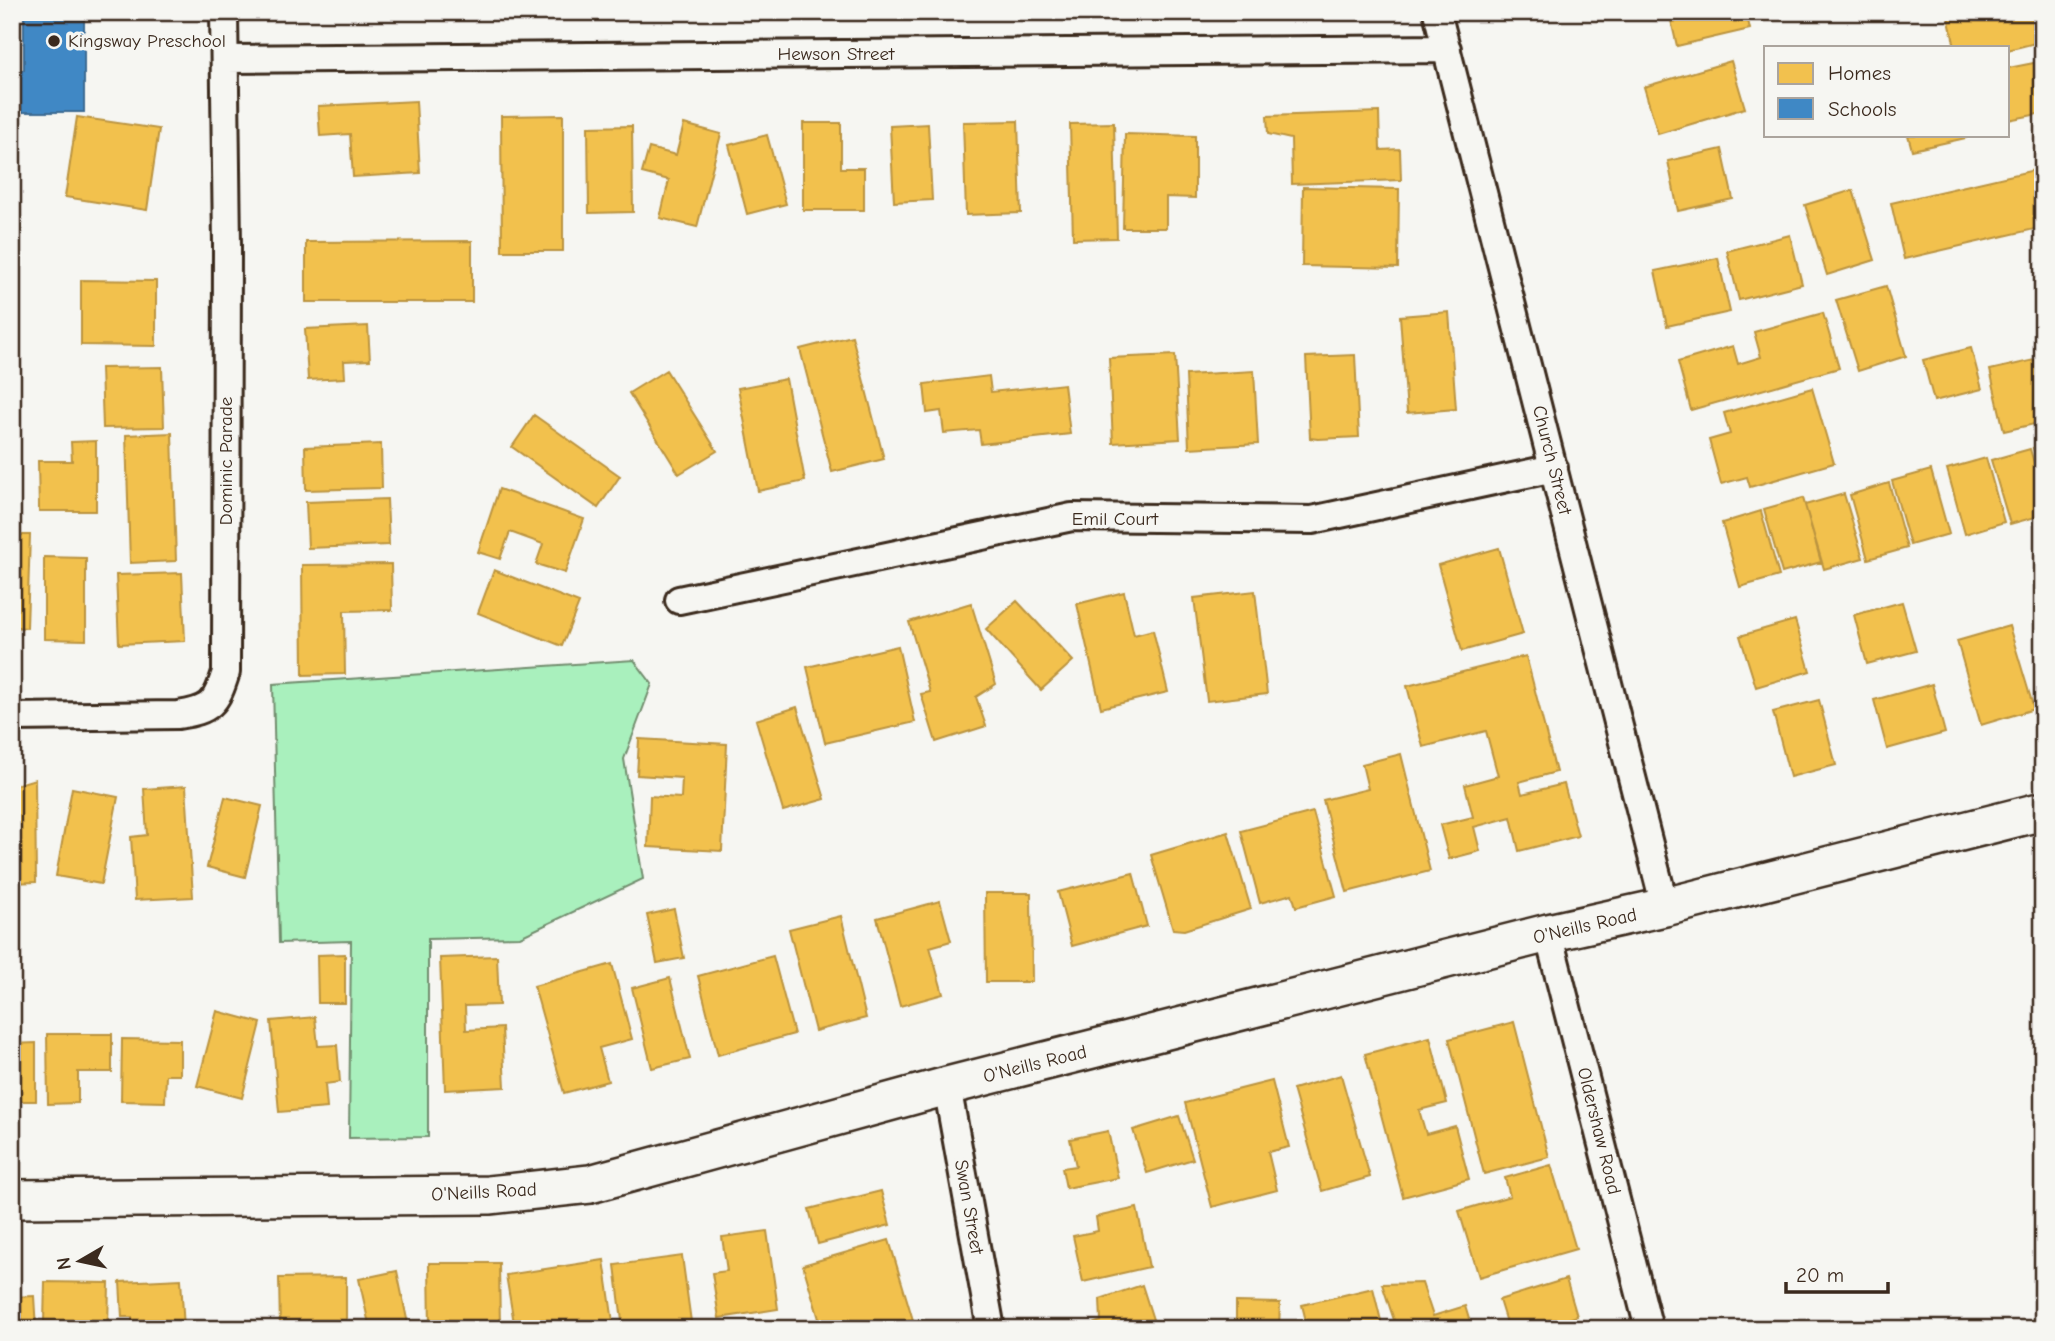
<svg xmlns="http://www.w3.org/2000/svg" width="2055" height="1341" viewBox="0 0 2055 1341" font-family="'Comic Neue',sans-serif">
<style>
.green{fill:#a9f0bd;stroke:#728d6e;stroke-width:2}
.homes{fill:#f2c14e;stroke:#bb9440;stroke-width:2}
.schools{fill:#3f88c5;stroke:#3e6c93;stroke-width:2}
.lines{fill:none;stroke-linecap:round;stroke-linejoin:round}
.street-casing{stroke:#3b2a1e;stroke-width:32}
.secondary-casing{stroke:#3b2a1e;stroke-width:42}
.street{stroke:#f6f6f2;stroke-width:26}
.secondary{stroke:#f6f6f2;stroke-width:37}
.poi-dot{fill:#3b2a1e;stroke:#f6f6f2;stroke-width:2.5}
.labels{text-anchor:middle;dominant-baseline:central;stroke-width:7;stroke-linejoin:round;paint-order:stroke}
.poi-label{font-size:19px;fill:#3b2a1e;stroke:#f6f6f2;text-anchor:start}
.street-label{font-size:19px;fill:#3b2a1e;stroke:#f6f6f2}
</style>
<rect width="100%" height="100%" fill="#f6f6f2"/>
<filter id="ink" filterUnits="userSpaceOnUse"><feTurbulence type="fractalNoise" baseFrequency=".0143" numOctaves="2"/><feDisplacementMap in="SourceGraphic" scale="14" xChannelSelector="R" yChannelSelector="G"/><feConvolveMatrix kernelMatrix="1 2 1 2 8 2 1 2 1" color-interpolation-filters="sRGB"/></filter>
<g filter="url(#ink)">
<path class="green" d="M634,660L652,684L624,759L643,879L520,937L428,939V1137L349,1138L351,941L279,943L273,684Z"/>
<path class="homes" d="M1669,12H1746L1750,29L1677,46Z
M1947,12H2037L2043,41L2008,50V47H1955Z
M1731,61L1745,108L1658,134L1644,87Z
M2039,62L2043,79V113L2008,120V68Z
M416,101L420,173L353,177L350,134L320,136L318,106Z
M1379,112L1380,150L1400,149L1401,180L1292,184L1291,139L1268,134L1267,116Z
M563,115V251H502L501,116Z
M77,117L159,129L147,210L65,197Z
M1018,121L1021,213L966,215L963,122Z
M803,123H841V168H864V210H803Z
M1114,123L1117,238L1073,239L1070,124Z
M684,124L721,134L697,227L660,218L669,180L642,173L649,148L676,155Z
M928,124L932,200L894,202L890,126Z
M632,126L633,212L589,213L588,127Z
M1125,134L1195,136V198L1166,197V228H1123Z
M767,135L786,204L747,214L729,145Z
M1908,135H1966V138L1912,150Z
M1722,149L1733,199L1678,211L1668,161Z
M2043,168V227L1904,259L1891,203Z
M1303,187L1399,189L1398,268L1302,266Z
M1853,190L1875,260L1827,275L1805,205Z
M1790,235L1802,284L1739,300L1727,251Z
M472,241V302H306V242Z
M1718,258L1730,312L1667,326L1655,271Z
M81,280L156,281V346L81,345Z
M1886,286L1906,356L1858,371L1836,300Z
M1449,312L1456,409L1407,413L1400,316Z
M1823,313L1839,368L1691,410L1678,362L1733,346L1738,364L1761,357L1754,332Z
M368,326L370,360L344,361L345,378L308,380L305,329Z
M852,336L884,459L832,472L800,349Z
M1971,348L1982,389L1934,401L1923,360Z
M1175,355L1180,439L1113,443L1109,358Z
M1355,355L1359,437L1318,439L1310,438L1306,357Z
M2043,358V422L2004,431L1990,370Z
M162,367L164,427L103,428L101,368Z
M666,370L717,451L679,474L629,393Z
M1254,371L1258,444L1189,448L1186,375Z
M989,376L991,392L1064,384L1070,434L981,444L979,430L944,433L941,411L927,413L924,384Z
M786,379L805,481L758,491L738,388Z
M1812,388L1834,463L1750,487L1747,477L1721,484L1709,440L1730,434L1724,413Z
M534,415L620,476L598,508L512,447Z
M172,433L176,561L130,563L126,435Z
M96,441V511H39L38,461H72L71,442Z
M381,444L382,488L306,490L305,447Z
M2043,445V482L2033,448Z
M2030,449L2043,493V515L2010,524L1991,460Z
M1986,458L2004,522L1965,534L1947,469Z
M1931,470L1949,534L1910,545L1892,481Z
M1889,483L1907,548L1868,559L1850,495Z
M499,489L584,519L565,573L536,564L543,544L510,532L500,559L478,552Z
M1844,494L1863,558L1824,569L1805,505Z
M1803,498L1821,562L1782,573L1764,509Z
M387,499L389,545L308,548L306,502Z
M1761,511L1779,576L1740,587L1722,523Z
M12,535H30L27,628L12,627Z
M1499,548L1523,634L1462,651L1438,565Z
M44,557L86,558V640L44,639Z
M391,564L392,610L344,611L345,674L303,675L302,565Z
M494,570L579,603L562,646L478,613Z
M182,573L185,641L119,644L116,575Z
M1255,591L1267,694L1207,701L1194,598Z
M1124,592L1134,635L1153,630L1168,692L1101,708L1077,604Z
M1017,601L1073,661L1041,690L986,629Z
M1902,602L1916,651L1867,664L1854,615Z
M971,603L996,684L976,697L986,726L936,742L921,694L930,692L909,622Z
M1795,620L1810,671L1756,687L1740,636Z
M2009,626L2034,709L1981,725L1957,641Z
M898,646L915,722L825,743L807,667Z
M1526,656L1556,772L1519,782L1522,794L1564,784L1578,836L1519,851L1511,817L1474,827L1480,851L1449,859L1440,825L1473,817L1465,785L1498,776L1486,731L1423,747L1407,686Z
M1932,684L1945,733L1887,749L1874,700Z
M1819,700L1836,765L1790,777L1773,712Z
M797,707L825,799L783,811L756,720Z
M639,739L727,744L722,851L648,847L650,796L681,798L682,778L637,775Z
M1401,754L1430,871L1347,892L1323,800L1368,789L1362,764Z
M35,779L36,882L12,883V786Z
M186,786L193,897L135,900L131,837L147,835L144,789Z
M72,788L118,797L101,884L56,876Z
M225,797L262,806L245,877L207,867Z
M1313,812L1336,896L1296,907L1292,894L1260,903L1241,831Z
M1228,832L1251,909L1184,930L1173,929L1151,855Z
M1133,873L1147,926L1072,946L1058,892Z
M985,893H1031L1032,982H986Z
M940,901L951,941L930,947L943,994L900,1006L877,918Z
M674,909L684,958L657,963L647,915Z
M841,916L866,1018L815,1031L789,929Z
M345,954V1003H318L317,955Z
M497,956L499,1005L465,1006L466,1030L502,1028L505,1087L445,1090L440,958Z
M773,956L794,1034L718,1055L698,976Z
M612,964L632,1039L599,1048L608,1081L564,1093L534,986Z
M670,978L690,1059L652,1068L632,988Z
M217,1011L261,1023L242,1098L197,1086Z
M315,1017L318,1046L337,1045L340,1082L325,1084L327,1108L279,1112L271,1021Z
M1514,1022L1549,1157L1484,1174L1449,1039Z
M47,1034H112V1072H78V1103L48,1104Z
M1430,1037L1447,1103L1419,1110L1426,1134L1455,1126L1469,1179L1403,1197L1365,1054Z
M122,1039L180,1040V1075H166L165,1102L121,1101Z
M36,1043V1101H12V1044Z
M1341,1075L1370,1177L1322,1191L1293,1089Z
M1272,1081L1289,1147L1268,1152L1277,1190L1212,1207L1185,1103Z
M1179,1116L1193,1159L1147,1173L1133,1130Z
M1108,1131L1118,1178L1066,1188L1062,1168L1076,1166L1070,1139Z
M1551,1165L1576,1249L1479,1277L1459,1211L1510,1196L1505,1178Z
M881,1191L890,1225L818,1244L809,1209Z
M1137,1208L1149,1267L1083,1282L1073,1236L1098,1231L1096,1217Z
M767,1231L778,1309L719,1318L712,1273L727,1271L722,1237Z
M889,1240L913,1320L883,1329H822L803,1265Z
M682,1256L692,1329H623L615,1265Z
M604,1260L614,1329H515L506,1275Z
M429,1263H499L500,1329H430Z
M397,1271L409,1329H370L359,1279Z
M346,1277V1329H280L279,1278Z
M181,1279L184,1329H133L132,1317H122L120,1282Z
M1566,1279L1577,1316L1548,1326L1549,1329H1508L1499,1300Z
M45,1282L109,1283L108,1329H79L80,1323L44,1322Z
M1422,1283L1433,1316L1465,1306L1472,1329H1397L1382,1284Z
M1142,1285L1156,1329H1077L1101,1321L1100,1299Z
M1373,1288L1383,1329H1308L1302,1305Z
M34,1296L36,1329H12V1297Z
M1236,1302L1280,1303L1279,1329H1236Z"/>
<path class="schools" d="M24,12H84V112H12V70H24Z"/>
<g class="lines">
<defs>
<path id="street" d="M1437,12L1665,907
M225,59L1447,49
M679,600L1072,517L1312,520L1554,468
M12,717L178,715C211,710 216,704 226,672L227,245L224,12
M1548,933L1649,1329
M947,1086L991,1329"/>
<path id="secondary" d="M12,1199L489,1195L590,1184L947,1086L1548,933L1665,907L2043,811"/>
</defs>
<use href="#street" class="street-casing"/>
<use href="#secondary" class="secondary-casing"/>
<use href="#street" class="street"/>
<use href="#secondary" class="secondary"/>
</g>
</g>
<circle class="poi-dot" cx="54" cy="41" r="7"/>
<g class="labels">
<g class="poi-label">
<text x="68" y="41">Kingsway Preschool</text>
</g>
<g class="street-label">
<text x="836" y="54">Hewson Street</text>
<text transform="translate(1552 460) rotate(76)">Church Street</text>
<text transform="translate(226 461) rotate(-90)">Dominic Parade</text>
<text x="1115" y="519">Emil Court</text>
<text transform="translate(1585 926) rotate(-13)">O'Neills Road</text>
<text transform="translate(1035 1064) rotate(-14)">O'Neills Road</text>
<text transform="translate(1599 1131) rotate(76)">Oldershaw Road</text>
<text transform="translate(484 1192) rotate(-3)">O'Neills Road</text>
<text transform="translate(969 1207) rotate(80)">Swan Street</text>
</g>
</g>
<rect width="2055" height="1341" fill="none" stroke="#f6f6f2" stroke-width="42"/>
<rect x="21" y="21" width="2013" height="1299" fill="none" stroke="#3b2a1e" stroke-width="2.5" filter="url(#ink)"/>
<rect x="1764" y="46" width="245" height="91" fill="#f6f6f2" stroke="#aba49d" stroke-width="2"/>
<rect x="1778" y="63" width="35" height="21" fill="#f2c14e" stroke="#aba49d" stroke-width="2"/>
<text x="1828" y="80" font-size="21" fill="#3b2a1e">Homes</text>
<rect x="1778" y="98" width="35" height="21" fill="#3f88c5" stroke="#aba49d" stroke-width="2"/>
<text x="1828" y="116" font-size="21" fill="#3b2a1e">Schools</text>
<g transform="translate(80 1261) rotate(261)" stroke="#f6f6f2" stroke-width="5" paint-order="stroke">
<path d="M0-5L12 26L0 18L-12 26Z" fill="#3b2a1e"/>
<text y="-10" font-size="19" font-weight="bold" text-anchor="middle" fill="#3b2a1e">N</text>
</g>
<path d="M1786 1282v10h102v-10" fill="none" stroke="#3b2a1e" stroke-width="3.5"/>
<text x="1796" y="1282" font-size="21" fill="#3b2a1e" stroke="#f6f6f2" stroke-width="5" paint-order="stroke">20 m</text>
</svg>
